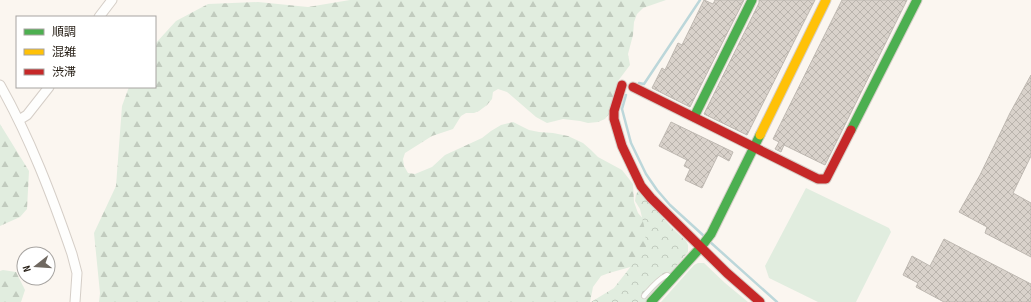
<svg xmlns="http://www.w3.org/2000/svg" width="1031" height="302" viewBox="0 0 1031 302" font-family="'Sofia Sans Condensed','Noto Sans JP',sans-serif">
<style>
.forest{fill:url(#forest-firs)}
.park{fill:url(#park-crowns)}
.garden{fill:#e1eddf}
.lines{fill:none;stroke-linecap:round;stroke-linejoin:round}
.stream{stroke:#bcd7da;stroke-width:2.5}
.building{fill:url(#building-cross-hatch);stroke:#beb8b1}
.lane-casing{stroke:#d5cec7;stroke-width:6}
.street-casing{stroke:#d5cec7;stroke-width:11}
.fast-casing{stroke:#d5cec7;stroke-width:11}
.slow-casing{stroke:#d5cec7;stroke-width:11}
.jam-casing{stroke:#d5cec7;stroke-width:11}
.lane{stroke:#fefefd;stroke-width:4.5}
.street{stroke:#fefefd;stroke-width:9}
.fast{stroke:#4caf50;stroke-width:9}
.slow{stroke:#ffc107;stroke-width:9}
.jam{stroke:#c62828;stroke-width:9}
</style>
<defs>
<pattern id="forest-firs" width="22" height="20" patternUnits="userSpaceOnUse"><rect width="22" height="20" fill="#e1eddf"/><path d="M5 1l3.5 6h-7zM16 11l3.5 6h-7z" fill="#c1cbbe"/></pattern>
<pattern id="park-crowns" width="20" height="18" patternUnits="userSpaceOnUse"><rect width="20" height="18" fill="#e1eddf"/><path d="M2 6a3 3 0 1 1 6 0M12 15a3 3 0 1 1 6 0" fill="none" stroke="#c1cbbe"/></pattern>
<pattern id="building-cross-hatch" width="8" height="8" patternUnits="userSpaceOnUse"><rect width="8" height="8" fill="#d9d2cb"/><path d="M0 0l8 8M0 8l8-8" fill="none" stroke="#bab4ad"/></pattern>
</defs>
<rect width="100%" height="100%" fill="#fbf6f0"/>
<path class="forest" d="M350,0H666L643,8L637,14L634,22L633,35L628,54L630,65L618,81L609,114L605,119L598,122L588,123L580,121L563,119L547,123L536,117L507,92L498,89L493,92L492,99L487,105L479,111L474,113H466L461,116L453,129L432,136L405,153L403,159L404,166L408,173L415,174L432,167L445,155L482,138L491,131L501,125L513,122L529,130L539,132L553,133L568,136L583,143L591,150L598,157L622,170L633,184L634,202L638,213L646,222L654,233L641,264L609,273L601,276L593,287L590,302H99L100,293L94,233L116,186L122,106L129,87H155V44L176,21L208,4L258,2L308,7Z
M0,124L29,171L27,209L20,217L0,226Z
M3,270L16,272L25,290L21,302H0V271Z"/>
<path class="park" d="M639,190L671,227L686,241L688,245V252L646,302H591L614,288L646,247L645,230L640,209L635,201L636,194Z"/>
<path class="garden" d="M806,188L889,228L891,232L856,302H818L769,278L765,266Z
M698,263H704L725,283L748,302H661L694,265Z"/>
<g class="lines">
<path class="stream" d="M639,83L644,84L700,0
M626,95L622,109L631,143L646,174L657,190L670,205L704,236
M709,241L777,302"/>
</g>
<path class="building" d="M704,0L713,4L715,0H744L690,107L652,88L662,68L665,70L678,43L682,45Z
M759,0H815L747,135L704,114L759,3Z
M842,0H907L825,165L784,145L781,152L775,149L779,142L773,139Z
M1031,75V156L1013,193L1031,203V257L985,233L987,227L959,212L980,175L1010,113Z
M671,122L733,152L729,161L718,155L702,188L685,180L690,169L684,166L687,160L659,146Z
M944,239L1031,284V302H944L916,287L918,283L903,275L912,256L930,266Z"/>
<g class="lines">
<defs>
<path id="lane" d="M644,296C651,288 658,279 667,275L672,278"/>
<path id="street" d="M99,17L112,0
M0,85C30,138 52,196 72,254L77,273L75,302
M19,120L27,115L49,87"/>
<path id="fast" d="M694,117L752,0
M851,130L917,0
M651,302L701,247L711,234L760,135"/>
<path id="slow" d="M760,135L826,0"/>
<path id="jam" d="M622,85L614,111V119L622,146L641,186L651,198L727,273L760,302
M633,87L818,179H826L851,130"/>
</defs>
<use href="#lane" class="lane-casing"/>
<use href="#street" class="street-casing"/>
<use href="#fast" class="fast-casing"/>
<use href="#slow" class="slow-casing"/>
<use href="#jam" class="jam-casing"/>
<use href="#lane" class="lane"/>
<use href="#street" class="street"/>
<use href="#fast" class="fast"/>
<use href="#slow" class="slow"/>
<use href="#jam" class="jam"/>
</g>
<rect x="16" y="16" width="140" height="72" fill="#ffffff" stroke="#a7a4a1"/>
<rect x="24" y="29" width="20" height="6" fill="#4caf50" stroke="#a7a4a1"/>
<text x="52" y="36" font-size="12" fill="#241c13">順調</text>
<rect x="24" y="49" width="20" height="6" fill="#ffc107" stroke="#a7a4a1"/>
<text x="52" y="56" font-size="12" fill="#241c13">混雑</text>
<rect x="24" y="69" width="20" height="6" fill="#c62828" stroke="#a7a4a1"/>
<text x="52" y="76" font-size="12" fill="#241c13">渋滞</text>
<g transform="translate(36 266) rotate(253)"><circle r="19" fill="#ffffff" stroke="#a7a4a1"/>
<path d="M0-3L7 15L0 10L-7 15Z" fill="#6f6860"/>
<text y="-6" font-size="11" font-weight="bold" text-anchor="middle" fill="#241c13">N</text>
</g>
</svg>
